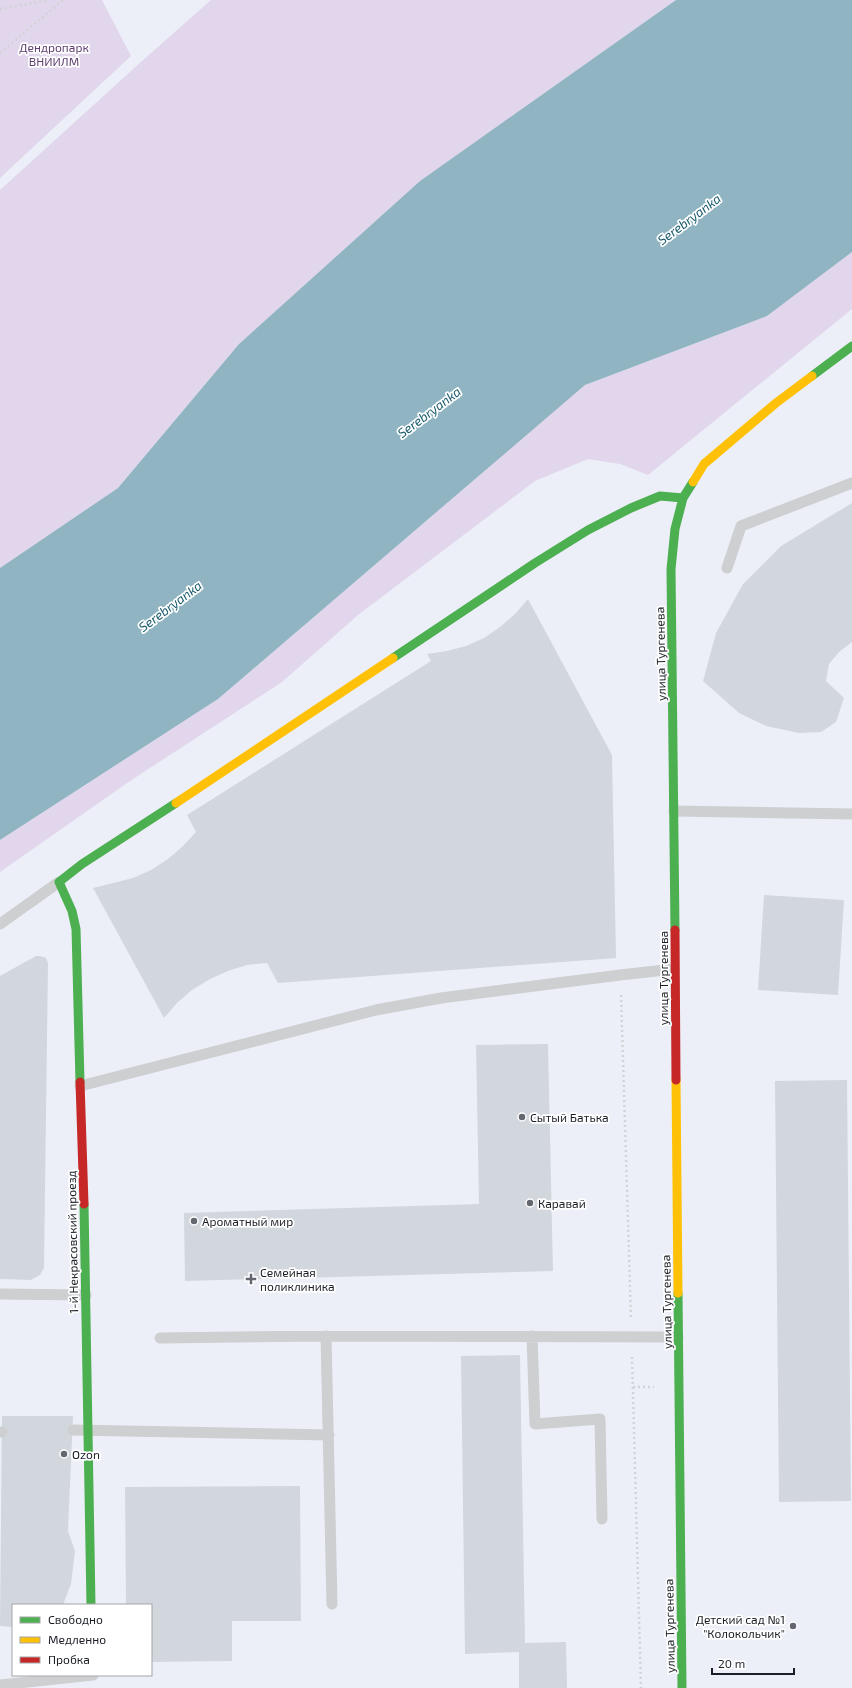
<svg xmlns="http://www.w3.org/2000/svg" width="852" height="1688" viewBox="0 0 852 1688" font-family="'Exo 2',sans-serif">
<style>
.green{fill:#e1d6ec}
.water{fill:#90b4c1}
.building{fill:#d2d7de}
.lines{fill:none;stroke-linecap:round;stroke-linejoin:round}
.path{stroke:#d2d3d6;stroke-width:2.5;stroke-dasharray:2 3;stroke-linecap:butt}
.lane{stroke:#cdcfd1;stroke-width:11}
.fast{stroke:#4caf50;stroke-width:9}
.slow{stroke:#ffc107;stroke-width:9}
.jam{stroke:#c62828;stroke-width:9}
.poi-dot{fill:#64676f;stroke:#fff;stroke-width:1.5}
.labels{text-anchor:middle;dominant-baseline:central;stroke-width:3.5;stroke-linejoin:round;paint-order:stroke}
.park-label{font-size:12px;fill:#603f70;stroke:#fff}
.street-label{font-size:12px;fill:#1b1e25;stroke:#fff}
.poi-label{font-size:12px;fill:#1b1e25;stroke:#fff;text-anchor:start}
.water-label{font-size:13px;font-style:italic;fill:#1b5c6f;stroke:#fff}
</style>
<rect width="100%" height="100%" fill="#eceff8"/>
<path class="green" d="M0,0H102L131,56L0,178Z
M211,0H676L420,181L239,344L118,488L0,568V190L142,61Z
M852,252V309L648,475L620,464L588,459L535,481L358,615L282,682L130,781L0,872V840L218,699L585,385L767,316Z"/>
<path class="water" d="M676,0H852V252L767,316L585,385L218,699L0,840V568L118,488L239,344L420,181Z"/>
<path class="building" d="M852,503V642L839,652L829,664L826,681L844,698L836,722L821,732L799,733L766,726L739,713L703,681L716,633L743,584L781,546Z
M528,599L612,755L616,958L278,983L267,963L247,965L228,971L210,979L192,990L177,1003L164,1018L93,888L133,878L151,870L168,859L183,846L196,832L187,815L431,661L427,654L447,651L466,646L484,638L500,627L515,614Z
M764,895L844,900L838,995L758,990Z
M36,956H40L46,958L48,963L44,1268L40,1275L31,1280L0,1279V976Z
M548,1044L553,1271L185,1281L184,1213L479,1204L476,1045Z
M847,1080L851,1501L779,1502L775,1081Z
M520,1355L525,1643L566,1642L567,1688H519V1652L465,1654L461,1356Z
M2,1416H73L68,1531L75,1551L71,1584L63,1605H13V1627L0,1626Z
M300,1486L301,1621H232V1661L151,1662V1605H126L125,1487Z"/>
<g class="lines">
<path class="path" d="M0,9L48,0
M0,53L63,0
M621,995L631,1318
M632,1357L641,1688
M633,1387H654"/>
<path class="lane" d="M727,568L741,526L852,483
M674,811L852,814
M0,924L59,882
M80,1086L376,1010L441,998L620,975L674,969
M0,1294L86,1295
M326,1336L332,1604
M532,1336L535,1424L600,1419L602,1519
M160,1338L326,1336L678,1337
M73,1430L329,1435
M0,1432H2
M0,1685L93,1675"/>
<path class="fast" d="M812,376L852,346
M393,658L535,563L588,530L631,508L660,496L683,498
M675,930L671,569L675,529L683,498L693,482
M80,1082L76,929L72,911L59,882L82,864L176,803
M84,1204L91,1605
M678,1293L682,1688"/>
<path class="slow" d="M693,482L704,464L776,403L812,376
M176,803L393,658
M676,1080L678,1293"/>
<path class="jam" d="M675,930L676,1080
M80,1082L84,1204"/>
</g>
<g class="poi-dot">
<circle cx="522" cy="1117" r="4"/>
<circle cx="530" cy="1203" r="4"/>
<circle cx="194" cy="1221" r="4"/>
<path d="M249 1273h4v4h4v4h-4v4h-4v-4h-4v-4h4z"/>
<circle cx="64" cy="1454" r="4"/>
<circle cx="793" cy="1626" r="4"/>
</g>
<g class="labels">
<g class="park-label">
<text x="54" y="47">Дендропарк<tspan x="54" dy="14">ВНИИЛМ</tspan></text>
</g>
<g class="street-label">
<text transform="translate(660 654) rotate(-91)">улица Тургенева</text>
<text transform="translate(663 978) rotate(-90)">улица Тургенева</text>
<text transform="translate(72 1242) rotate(-91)">1-й Некрасовский проезд</text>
<text transform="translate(666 1302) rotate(-91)">улица Тургенева</text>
<text transform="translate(669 1626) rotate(-91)">улица Тургенева</text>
</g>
<g class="poi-label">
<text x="530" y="1117">Сытый Батька</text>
<text x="538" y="1203">Каравай</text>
<text x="202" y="1221">Ароматный мир</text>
<text x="260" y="1272">Семейная<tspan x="260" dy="14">поликлиника</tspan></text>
<text x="72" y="1454">Ozon</text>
<text x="785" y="1619" text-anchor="end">Детский сад №1<tspan x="785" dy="14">"Колокольчик"</tspan></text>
</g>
<g class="water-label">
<text transform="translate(689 219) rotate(-37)">Serebryanka</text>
<text transform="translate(429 412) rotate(-37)">Serebryanka</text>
<text transform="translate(170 606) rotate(-37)">Serebryanka</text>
</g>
</g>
<rect x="12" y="1604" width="140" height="72" fill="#ffffff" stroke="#a4a5a8"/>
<rect x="20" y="1617" width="20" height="6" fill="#4caf50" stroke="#a4a5a8"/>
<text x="48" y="1624" font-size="12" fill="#1b1e25">Свободно</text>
<rect x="20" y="1637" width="20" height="6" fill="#ffc107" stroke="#a4a5a8"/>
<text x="48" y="1644" font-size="12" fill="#1b1e25">Медленно</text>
<rect x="20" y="1657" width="20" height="6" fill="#c62828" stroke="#a4a5a8"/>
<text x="48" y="1664" font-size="12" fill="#1b1e25">Пробка</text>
<path d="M712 1668v6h82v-6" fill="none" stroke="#1b1e25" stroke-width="2"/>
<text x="718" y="1668" font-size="12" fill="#1b1e25" stroke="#ffffff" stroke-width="3" paint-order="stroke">20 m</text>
</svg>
